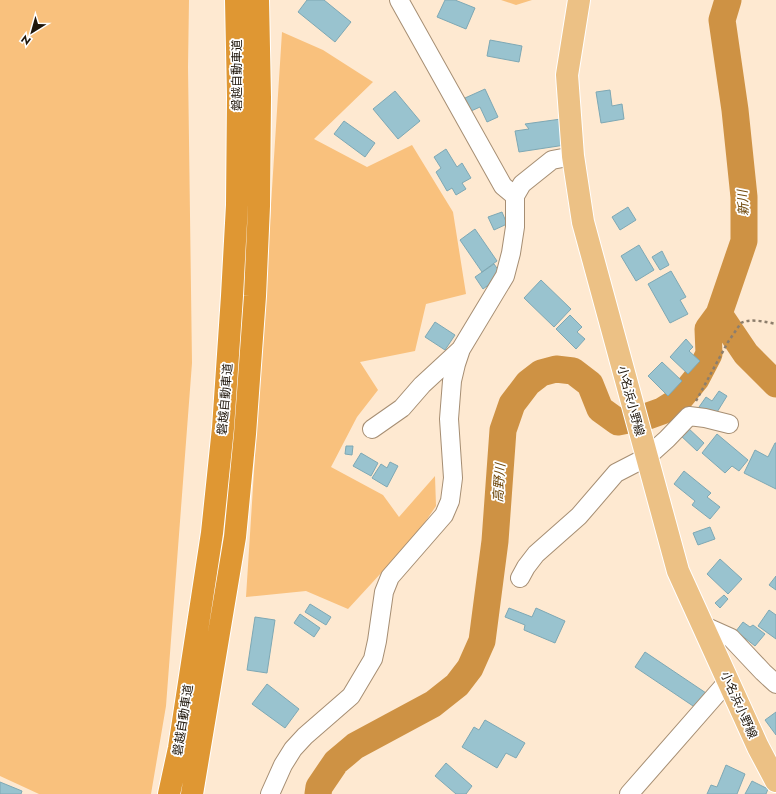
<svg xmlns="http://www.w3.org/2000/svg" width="776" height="794" viewBox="0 0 776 794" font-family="Jost,'Noto Sans JP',sans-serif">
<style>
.green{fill:#f9c17d}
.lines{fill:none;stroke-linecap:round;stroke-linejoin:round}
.river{stroke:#ce9244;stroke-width:27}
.building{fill:#99c3cf;stroke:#7ea8b4}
.minor-casing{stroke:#a68e73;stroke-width:20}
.primary-casing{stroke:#fff;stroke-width:24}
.motorway-casing{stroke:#fff;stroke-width:24}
.path{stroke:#8d7e6c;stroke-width:2.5;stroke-dasharray:3 3;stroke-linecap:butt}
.minor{stroke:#fff;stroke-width:18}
.primary{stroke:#ecc185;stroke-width:22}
.motorway{stroke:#df9733;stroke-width:22}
.labels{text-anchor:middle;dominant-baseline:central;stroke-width:3.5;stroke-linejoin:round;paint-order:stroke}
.street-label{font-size:12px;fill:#1f160b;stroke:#fff}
.water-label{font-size:13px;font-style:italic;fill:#70480b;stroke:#fff}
</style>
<rect width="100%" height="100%" fill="#fee9d1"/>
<path class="green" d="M0,0H189L188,67L192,363L166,706L151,794H39L0,776Z
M501,0H532L516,5Z
M282,32L323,50L373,82L314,139L367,167L412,145L453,212L466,294L426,304L415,351L360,362L378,390L357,417L331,467L383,495L399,517L435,476L436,506L417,534L348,609L306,591L246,597Z"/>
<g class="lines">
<path class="river" d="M719,314L746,354L776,384
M318,794L319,787L336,762L355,746L433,704L457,685L470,668L482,641L495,541L503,430L512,404L528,383L541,373L556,369L573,371L590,384L600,409L618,422L648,416L662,411L678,401L696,379L709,354L708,329L719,314L744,241V197L735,110L722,20L728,0"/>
</g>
<path class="building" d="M307,0H324L351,22L335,42L298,12Z
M445,0H455L475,8L466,29L437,17Z
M490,40L522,46L519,62L487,56Z
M485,89L498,117L487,122L480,107L471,111L465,98Z
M610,90L612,106L622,104L624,119L601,123L596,92Z
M395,91L420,121L398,139L373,109Z
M561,119L565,145L519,152L515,131L529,129L525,124Z
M344,121L375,143L365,157L334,134Z
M446,149L457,167L462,163L471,178L462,183L466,189L456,195L452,188L447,191L436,172L441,168L434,157Z
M628,207L636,220L620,230L612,217Z
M502,212L507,224L494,230L488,217Z
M475,229L497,261L482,272L460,240Z
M639,245L654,270L636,281L621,256Z
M662,251L669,265L660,270L652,257Z
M494,264L502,275L483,289L475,277Z
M671,271L686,297L680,300L688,314L670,323L648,284Z
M541,280L571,309L554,327L524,298Z
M570,315L582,327L577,332L585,339L576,349L556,329Z
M435,322L455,335L445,350L425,337Z
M686,339L693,347L689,351L700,361L688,374L670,357Z
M662,362L682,381L668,396L648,376Z
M719,391L727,396L714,417L699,407L706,397L712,401Z
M686,426L704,443L697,451L679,434Z
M717,434L748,460L739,471L732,466L725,473L702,453Z
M775,443H776V489L744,473L755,450L768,457Z
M346,446H353L352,455L345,454Z
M361,453L378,463L371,476L353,466Z
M390,462L398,466L387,487L372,478L381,464L387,468Z
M684,471L711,493L707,497L720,507L710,519L692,505L695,501L674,484Z
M710,527L715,539L698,545L693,533Z
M720,559L742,579L728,594L707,574Z
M776,576V590L769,585Z
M724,595L728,599L720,608L715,603Z
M310,604L331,617L326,625L305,612Z
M509,608L532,617L536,608L565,621L555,643L524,630L525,625L505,617Z
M769,610L776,615V639L758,626Z
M300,614L320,628L314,637L294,623Z
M255,617L275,620L267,673L247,670Z
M743,622L750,627L753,625L765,634L755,646L736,631Z
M645,652L706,693L696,708L635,667Z
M267,684L299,709L285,728L252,704Z
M776,712V735L765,720Z
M485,720L525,743L516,758L506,753L497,768L462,747L474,727L479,730Z
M446,763L472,786L466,794H456L435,776Z
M726,765L745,774L737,794H707L711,785L717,787Z
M752,781L768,789L766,794H745Z
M0,782L22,791L21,794H0Z"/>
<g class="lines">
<defs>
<path id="minor" d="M399,0L503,186L515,196
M372,429L402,408L422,385L461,349
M520,578L526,567L536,554L579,516L616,473L647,457L667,439L689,416L705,418L729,424
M702,625L731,638L763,672L776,684
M270,794L283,765L293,749L305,736L351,696L373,659L377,641L384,592L390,577L444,515L450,501L453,478L449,419L452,381L456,364L461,349L505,276L511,253L515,227V196L522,184L552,160L573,156
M629,794L728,681"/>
<path id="primary" d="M579,0L567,75L573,156L583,222L678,571L758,747L776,781"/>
<path id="motorway" d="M169,794L179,748L212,533L223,428L232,296L237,205L238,97L236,0
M192,794L235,537L245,434L255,296L259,206L260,97L258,0"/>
</defs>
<use href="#minor" class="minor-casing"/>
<use href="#primary" class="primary-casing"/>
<use href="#motorway" class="motorway-casing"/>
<path class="path" d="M696,401L728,342L741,323C750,318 767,322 776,324"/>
<use href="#minor" class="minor"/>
<use href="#primary" class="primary"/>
<use href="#motorway" class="motorway"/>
</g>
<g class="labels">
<g class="street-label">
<text transform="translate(237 75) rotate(-90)">磐越自動車道</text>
<text transform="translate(225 399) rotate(-85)">磐越自動車道</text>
<text transform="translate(631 401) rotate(75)">小名浜小野線</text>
<text transform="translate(739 705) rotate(66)">小名浜小野線</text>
<text transform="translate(183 720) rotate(-81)">磐越自動車道</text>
</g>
<g class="water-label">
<text transform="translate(743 203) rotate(-93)">新川</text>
<text transform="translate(499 483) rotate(-86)">高野川</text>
</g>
</g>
<g transform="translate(32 32) rotate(217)" stroke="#ffffff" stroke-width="3" paint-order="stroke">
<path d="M0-3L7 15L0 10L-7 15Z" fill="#1f160b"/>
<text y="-6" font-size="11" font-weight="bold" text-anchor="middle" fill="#1f160b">N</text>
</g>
</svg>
